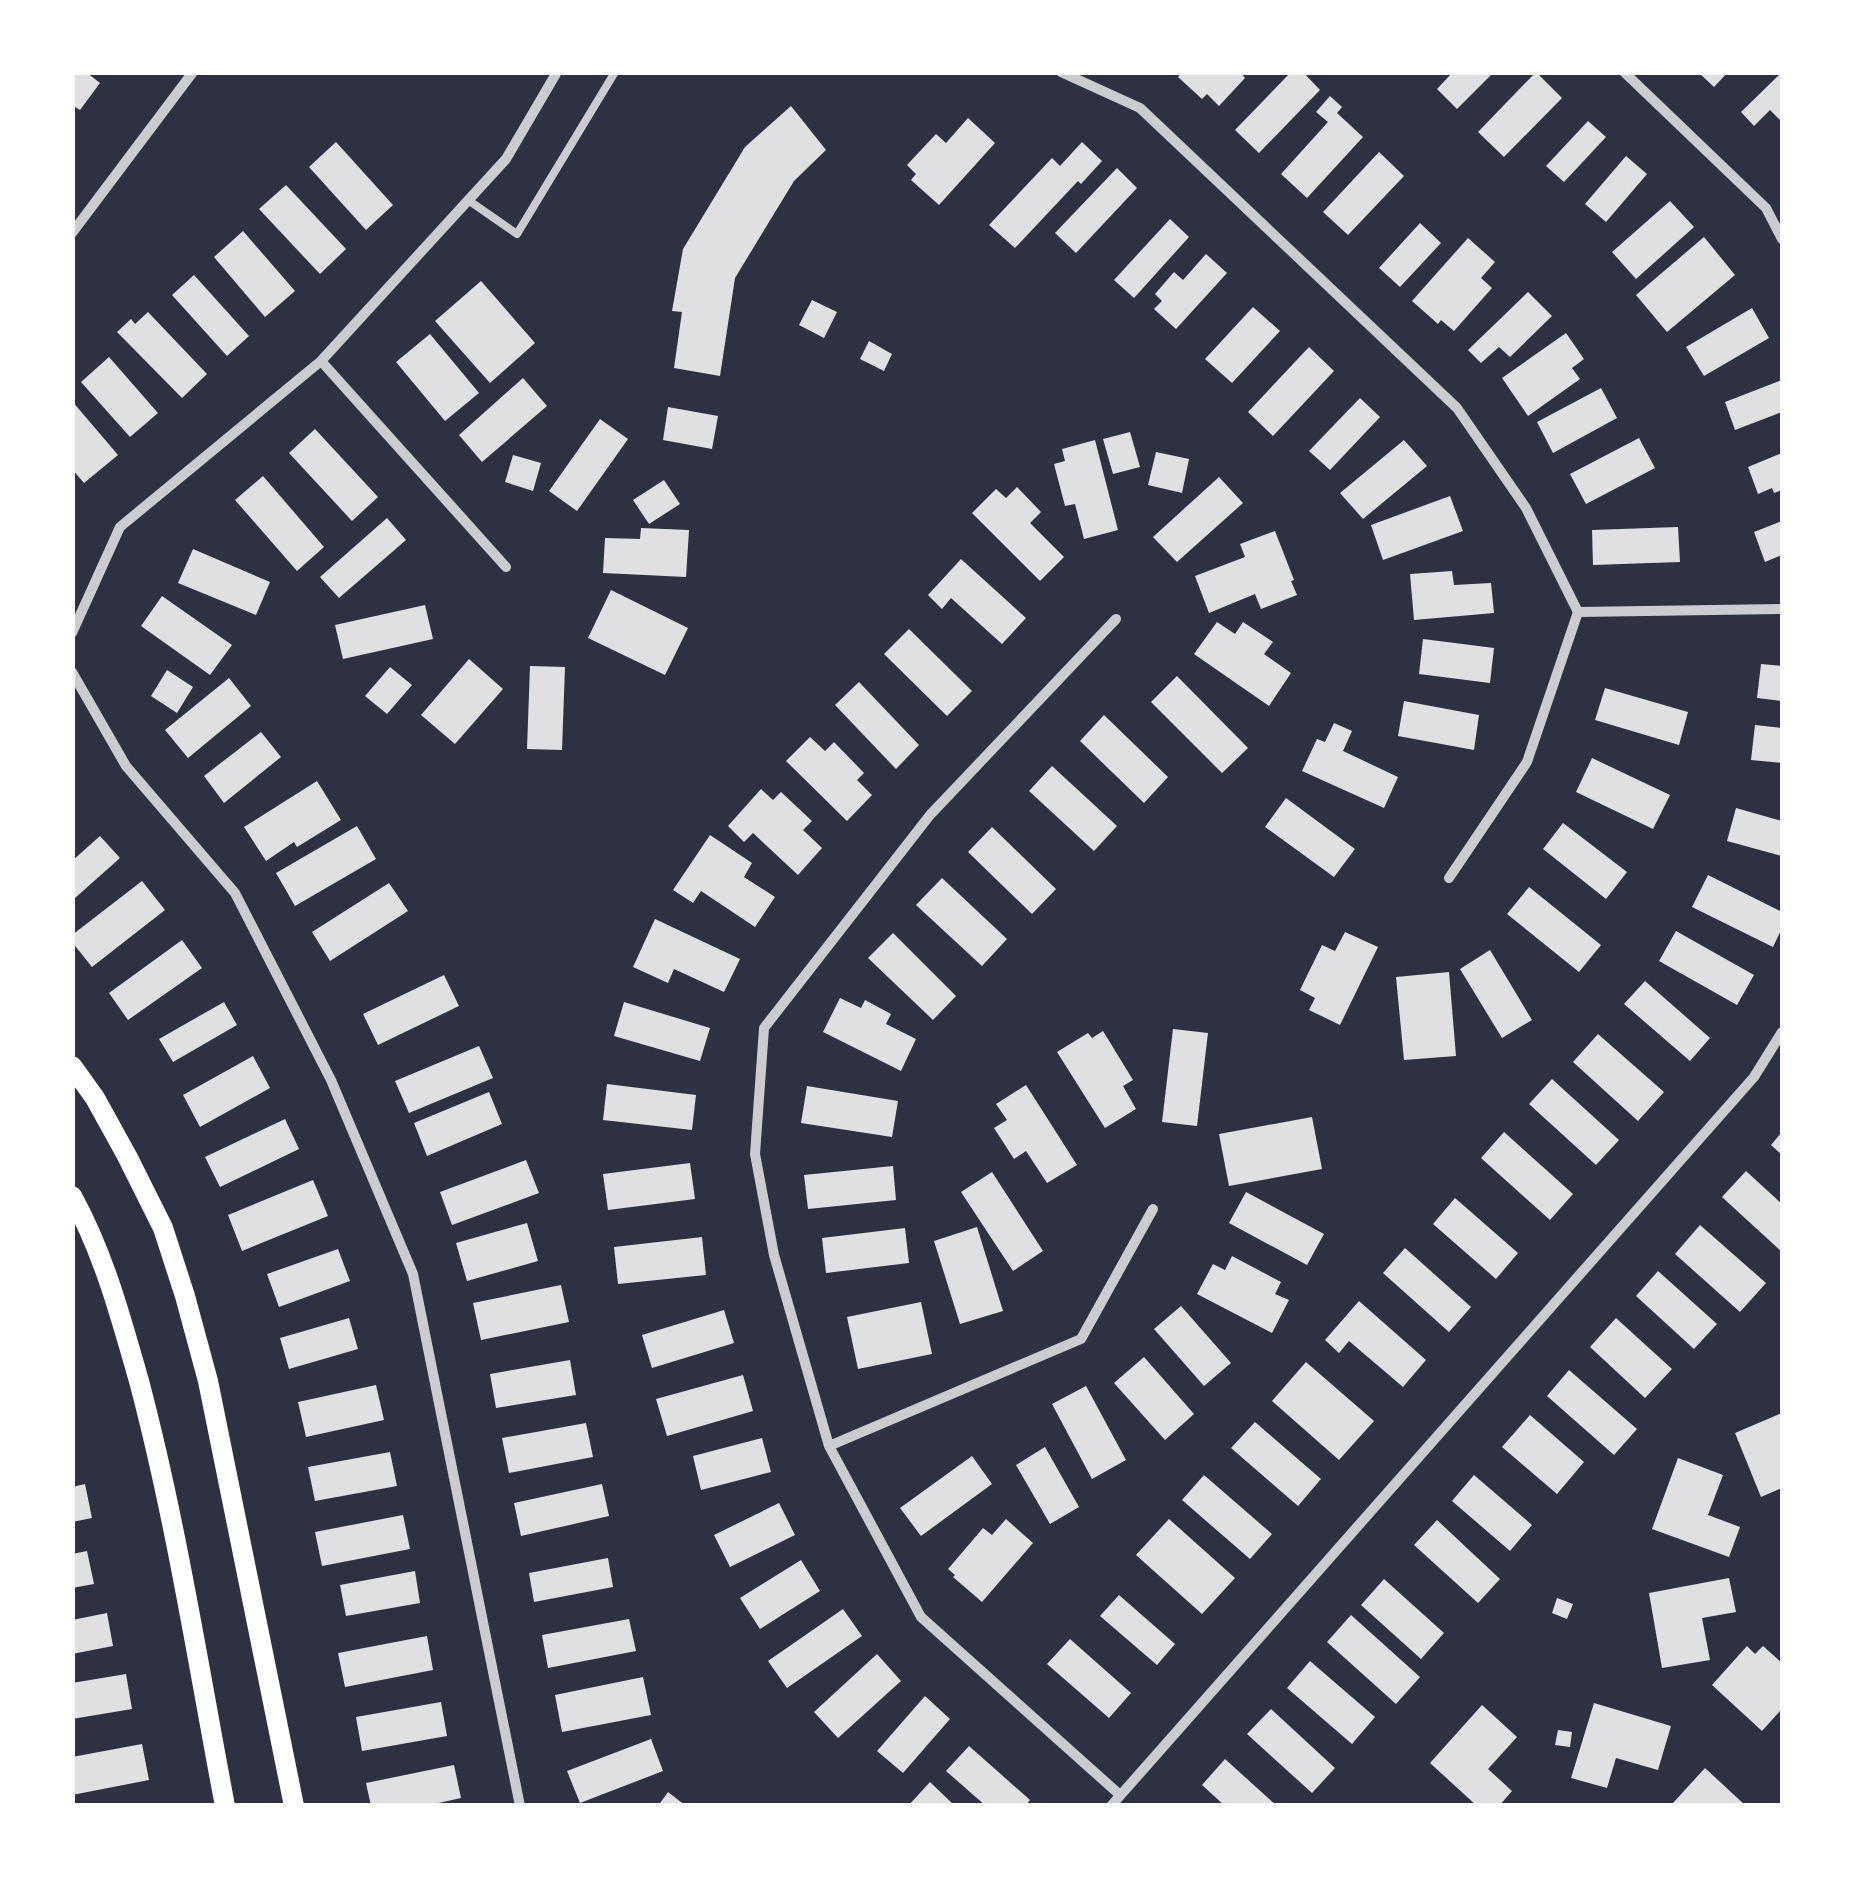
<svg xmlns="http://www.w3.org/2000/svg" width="1855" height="1878" viewBox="0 0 1855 1878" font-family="'Nunito Sans',sans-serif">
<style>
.building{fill:#e0e0e3}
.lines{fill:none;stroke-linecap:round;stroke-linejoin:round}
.service{stroke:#caccd0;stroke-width:8}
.minor{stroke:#caccd0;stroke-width:10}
.secondary{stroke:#fff;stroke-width:20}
</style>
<rect width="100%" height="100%" fill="#2d3142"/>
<path class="building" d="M72,72H86L100,83L80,110L72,105Z
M1182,72H1240L1245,78L1219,106L1207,94L1202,99L1178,77Z
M1291,72H1303L1320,90L1259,153L1235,130Z
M1453,72H1494L1457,109L1437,89Z
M1536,72L1562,98L1504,157L1478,132Z
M1698,72H1728L1714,87Z
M1782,72V122L1770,110L1754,126L1741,112Z
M1330,96L1342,107L1337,113L1363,137L1307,198L1281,174L1328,122L1316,112Z
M791,106L826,150L794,181L735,278L720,376L674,368L682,312L672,311L683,249L745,147Z
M968,118L995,143L939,205L911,180L916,174L907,165L936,134L946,143Z
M1588,121L1606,137L1564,182L1546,166Z
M336,142L393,205L366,230L309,167Z
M1082,142L1102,161L1081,184L1078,181L1015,248L989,225L1052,158L1060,166Z
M1379,152L1404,176L1348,235L1323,212Z
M1626,156L1647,174L1606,222L1585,204Z
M1117,168L1137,188L1076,253L1055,233Z
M286,185L346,249L320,274L259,209Z
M1670,201L1694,227L1636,279L1612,252Z
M1170,219L1189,237L1134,298L1114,280Z
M1420,223L1441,243L1400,287L1379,268Z
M243,231L295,291L265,317L214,257Z
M1704,237L1735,275L1667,332L1636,295Z
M1468,238L1495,262L1481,278L1492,288L1454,331L1441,320L1438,324L1412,301Z
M1206,254L1227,273L1176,329L1154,309L1162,301L1155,294L1174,272L1183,280Z
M194,275L249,336L227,356L172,295Z
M481,281L535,343L490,383L435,321Z
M1528,292L1552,316L1510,357L1499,347L1481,363L1468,350Z
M812,300L837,312L824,338L799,325Z
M1253,307L1280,331L1232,383L1205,359Z
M1752,308L1769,338L1704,376L1686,347Z
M148,312L207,374L182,398L117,332L131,319L135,324Z
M1566,333L1584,359L1572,368L1580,379L1528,416L1502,378Z
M430,334L479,393L445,421L396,362Z
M869,341L892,354L884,371L860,359Z
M1309,347L1334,371L1273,436L1248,412Z
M109,357L158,413L130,437L81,382Z
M523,378L547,406L482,462L459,435Z
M1782,380V412L1735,430L1725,402Z
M1601,388L1617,418L1553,453L1537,422Z
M1360,398L1380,417L1330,470L1309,451Z
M72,401L118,455L84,483L72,469Z
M668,407L718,416L712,449L663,440Z
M600,419L628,439L577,511L549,491Z
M315,429L378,497L352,521L289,453Z
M1130,432L1140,467L1113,474L1103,439Z
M1639,438L1655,468L1586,504L1570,474Z
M1095,440L1118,530L1084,539L1075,504L1065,506L1054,464L1065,461L1062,449Z
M1404,440L1427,466L1363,519L1340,493Z
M1156,452L1189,459L1182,493L1148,485Z
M1782,453V490L1774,493L1772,488L1758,494L1748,467Z
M513,455L541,463L533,491L505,482Z
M263,476L324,547L297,571L235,500Z
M1219,477L1243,503L1177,562L1153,537Z
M664,480L680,504L649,524L633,500Z
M1017,487L1041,512L1030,523L1064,557L1040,581L972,513L996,489L1006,498Z
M1450,496L1463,531L1383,560L1371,525Z
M387,518L406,540L339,598L320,577Z
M1782,521V555L1765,562L1754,532Z
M1678,527L1680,562L1593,565L1592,530Z
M641,528L689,530L686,577L603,573L605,538L640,539Z
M1275,531L1294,580L1291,581L1297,595L1261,609L1255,594L1209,613L1195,576L1245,557L1240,544Z
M193,549L270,582L256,615L178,583Z
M961,559L1026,618L1002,644L951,598L942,609L928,595Z
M1452,571L1454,585L1491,583L1494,613L1414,620L1410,574Z
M611,590L688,628L665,675L588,638Z
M162,596L232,645L210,675L141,626Z
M425,605L433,639L343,659L335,625Z
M1217,622L1235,634L1243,622L1273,642L1264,654L1291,673L1269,706L1194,654Z
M909,629L972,691L947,716L884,654Z
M1423,639L1494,648L1490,683L1419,674Z
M469,659L503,689L455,744L421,715Z
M1761,664L1782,666V701L1757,698Z
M530,666L565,667L562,750L527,749Z
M390,667L412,685L387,714L365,696Z
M167,670L193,687L177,713L151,696Z
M1177,676L1248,748L1222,773L1151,702Z
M229,678L251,706L188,758L165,730Z
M859,682L919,745L896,769L835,705Z
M1605,688L1688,712L1679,745L1595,720Z
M1404,701L1479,715L1474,750L1398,736Z
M1104,715L1168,777L1144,803L1080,741Z
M1334,723L1352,731L1343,751L1398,777L1384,808L1302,771L1317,739L1325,742Z
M1755,725L1782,728V763L1751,760Z
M261,732L281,757L224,803L204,776Z
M810,737L825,751L834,742L864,773L857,780L872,795L847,821L786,761Z
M1592,758L1670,795L1653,829L1576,792Z
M1052,766L1117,826L1094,851L1029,791Z
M317,781L341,820L297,847L294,842L266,861L244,827Z
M761,789L773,800L781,792L812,821L803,830L822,848L798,875L753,833L744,842L728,826Z
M1286,798L1355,849L1334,877L1265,827Z
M1736,808L1782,821V856L1727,841Z
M1563,823L1627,872L1606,899L1543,849Z
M357,826L376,859L295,906L276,873Z
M992,827L1056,889L1032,914L968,852Z
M710,835L752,863L744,877L775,897L755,927L701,891L693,903L673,890Z
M100,836L120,858L75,898L72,895V861Z
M1708,875L1782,912V928L1773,947L1692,907Z
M942,878L1007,939L982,966L916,905Z
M142,881L165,910L92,967L72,942V935Z
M389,883L408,911L330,961L312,932Z
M1529,887L1601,945L1579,972L1507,914Z
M655,919L740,959L724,992L674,969L668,983L633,967Z
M1676,931L1754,975L1737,1005L1659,961Z
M1345,932L1378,947L1340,1025L1309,1010L1315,998L1300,990L1322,945L1335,951Z
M893,933L956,996L933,1020L868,958Z
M182,940L202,968L128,1020L109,993Z
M1490,950L1532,1020L1502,1038L1460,969Z
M1449,972L1456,1056L1404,1060L1396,977Z
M444,975L459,1006L378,1045L363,1014Z
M1645,981L1710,1038L1690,1061L1624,1004Z
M840,998L861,1008L865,1000L891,1014L886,1024L916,1039L901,1071L823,1032Z
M224,1002L237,1025L173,1062L159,1039Z
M624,1002L710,1028L700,1061L614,1036Z
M1173,1029L1208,1033L1197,1126L1162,1122Z
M1103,1031L1133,1080L1123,1086L1136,1109L1105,1128L1057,1052L1088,1033L1092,1038Z
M1598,1034L1664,1092L1638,1121L1573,1062Z
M479,1046L493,1078L409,1113L395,1081Z
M253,1056L270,1088L200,1127L183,1095Z
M1552,1079L1619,1140L1596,1165L1529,1104Z
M607,1084L696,1095L692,1130L603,1120Z
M1026,1085L1077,1165L1047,1183L1026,1151L1014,1159L994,1128L1007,1120L996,1104Z
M807,1086L898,1101L892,1137L801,1123Z
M489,1092L502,1124L427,1156L414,1123Z
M1312,1117L1322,1169L1229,1186L1219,1134Z
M285,1119L299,1149L220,1187L205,1157Z
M1504,1132L1573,1194L1550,1220L1481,1158Z
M1782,1132V1155L1771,1145Z
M526,1160L539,1193L452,1225L440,1192Z
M690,1163L695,1199L608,1210L603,1174Z
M893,1166L896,1200L808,1209L804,1175Z
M1746,1171L1782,1204V1252L1722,1197Z
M992,1172L1043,1251L1013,1271L961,1192Z
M313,1180L328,1216L242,1251L228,1215Z
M1246,1192L1324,1234L1307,1265L1229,1223Z
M1455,1198L1518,1253L1496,1279L1433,1224Z
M527,1223L538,1261L467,1281L456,1243Z
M1700,1225L1766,1283L1740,1312L1675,1254Z
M977,1227L1003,1311L960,1324L934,1241Z
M905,1228L909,1263L826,1273L822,1238Z
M702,1237L706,1275L618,1284L614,1247Z
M1405,1248L1471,1307L1449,1332L1383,1273Z
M338,1249L350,1281L279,1307L267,1274Z
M1232,1256L1281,1282L1275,1294L1289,1300L1272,1333L1197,1294L1213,1264L1225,1270Z
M1658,1271L1717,1324L1694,1349L1636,1296Z
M561,1285L569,1322L481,1340L473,1303Z
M1359,1301L1426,1360L1403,1387L1349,1341L1339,1353L1325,1340Z
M921,1302L932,1354L858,1369L847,1317Z
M1181,1306L1231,1363L1204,1386L1154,1329Z
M724,1310L734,1343L652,1368L642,1335Z
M349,1318L358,1349L289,1369L280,1338Z
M1616,1318L1672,1369L1645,1398L1590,1347Z
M1144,1357L1194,1414L1165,1440L1114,1383Z
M570,1360L576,1395L496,1408L490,1374Z
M1306,1362L1374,1421L1339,1460L1272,1401Z
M1569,1370L1637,1429L1614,1455L1547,1396Z
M743,1375L753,1411L667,1436L656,1399Z
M376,1385L384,1420L306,1437L298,1402Z
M1086,1386L1126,1460L1092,1479L1052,1404Z
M1782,1413V1488L1761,1497L1735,1433Z
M1530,1415L1584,1462L1557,1494L1502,1447Z
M1255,1422L1321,1479L1298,1506L1231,1448Z
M586,1423L593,1457L509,1473L502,1438Z
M762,1438L771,1472L701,1490L693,1456Z
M1045,1447L1079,1507L1050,1524L1016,1465Z
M390,1452L397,1486L315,1501L308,1467Z
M972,1456L992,1484L921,1536L900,1508Z
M1678,1458L1723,1475L1708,1515L1740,1527L1729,1557L1652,1529Z
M1204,1475L1272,1534L1250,1559L1182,1500Z
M1474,1475L1532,1525L1510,1551L1452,1501Z
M85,1484L92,1518L72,1522V1487Z
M602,1484L609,1516L521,1536L514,1503Z
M779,1503L795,1535L730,1567L714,1535Z
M403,1515L410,1549L322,1566L315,1532Z
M1006,1519L1033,1543L982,1602L953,1577L955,1575L948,1569L983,1528L992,1535Z
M1169,1519L1235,1578L1202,1614L1136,1555Z
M1437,1520L1500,1579L1478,1603L1414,1545Z
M87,1551L94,1584L72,1588V1554Z
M608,1558L613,1587L534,1602L529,1573Z
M801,1560L820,1591L760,1629L740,1598Z
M415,1571L420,1603L346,1616L340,1585Z
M1729,1578L1736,1612L1702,1618L1710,1660L1662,1668L1649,1593Z
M1384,1579L1444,1633L1421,1659L1361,1605Z
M1119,1595L1175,1644L1157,1665L1100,1616Z
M1557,1598L1573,1604L1567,1619L1552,1613Z
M843,1609L862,1636L787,1688L768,1661Z
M107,1613L113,1646L72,1654V1620Z
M1351,1615L1420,1677L1396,1704L1327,1642Z
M629,1619L636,1651L548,1668L542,1635Z
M427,1636L433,1670L345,1687L338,1653Z
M1070,1639L1131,1693L1109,1718L1047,1664Z
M1747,1646L1755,1654L1763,1646L1782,1663V1713L1780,1711L1762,1731L1712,1685Z
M877,1654L901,1681L838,1738L814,1712Z
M1310,1661L1375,1717L1352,1744L1287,1688Z
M126,1674L132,1709L72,1719V1683Z
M643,1677L651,1715L562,1732L555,1695Z
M925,1696L950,1719L903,1773L877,1751Z
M441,1702L447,1736L362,1751L356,1717Z
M1594,1703L1671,1726L1658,1770L1616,1758L1607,1788L1571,1778Z
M1482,1705L1517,1737L1488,1769L1512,1791L1499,1806H1477L1430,1763Z
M1271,1709L1335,1768L1312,1793L1247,1734Z
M1558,1730L1572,1732L1570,1747L1555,1745Z
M651,1739L663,1771L580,1803L567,1771Z
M142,1744L149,1780L72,1795V1757Z
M969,1746L1030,1800L1025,1806H986L946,1771Z
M1225,1759L1277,1806H1225L1202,1785Z
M454,1765L461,1798L425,1806H371L366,1783Z
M1705,1768L1746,1806H1675L1673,1803Z
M930,1782L955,1806H908Z
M668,1792L686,1806H658Z"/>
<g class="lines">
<path class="service" d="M468,200L517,234L615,72"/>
<path class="minor" d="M1061,72L1140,108L1457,408L1526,508L1578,612L1527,762L1449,878
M1624,72L1766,208L1782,239
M72,233L193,72
M321,361L506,567
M1578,612L1782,609
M1116,619L930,815L764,1028L755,1154L774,1255L829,1446L921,1617L1120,1795
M72,633L120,527L321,361L506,159L557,72
M72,672L126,766L235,893L331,1080L413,1274L520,1806
M829,1446L1081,1339L1153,1209
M1111,1806L1754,1077L1782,1032"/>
<path class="secondary" d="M72,1066L95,1098L127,1156L163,1228L185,1296L208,1381L294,1806
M72,1196C104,1254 121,1318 139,1381C176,1521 198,1664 225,1806"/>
</g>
<rect width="1855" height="1878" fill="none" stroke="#ffffff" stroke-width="150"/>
</svg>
